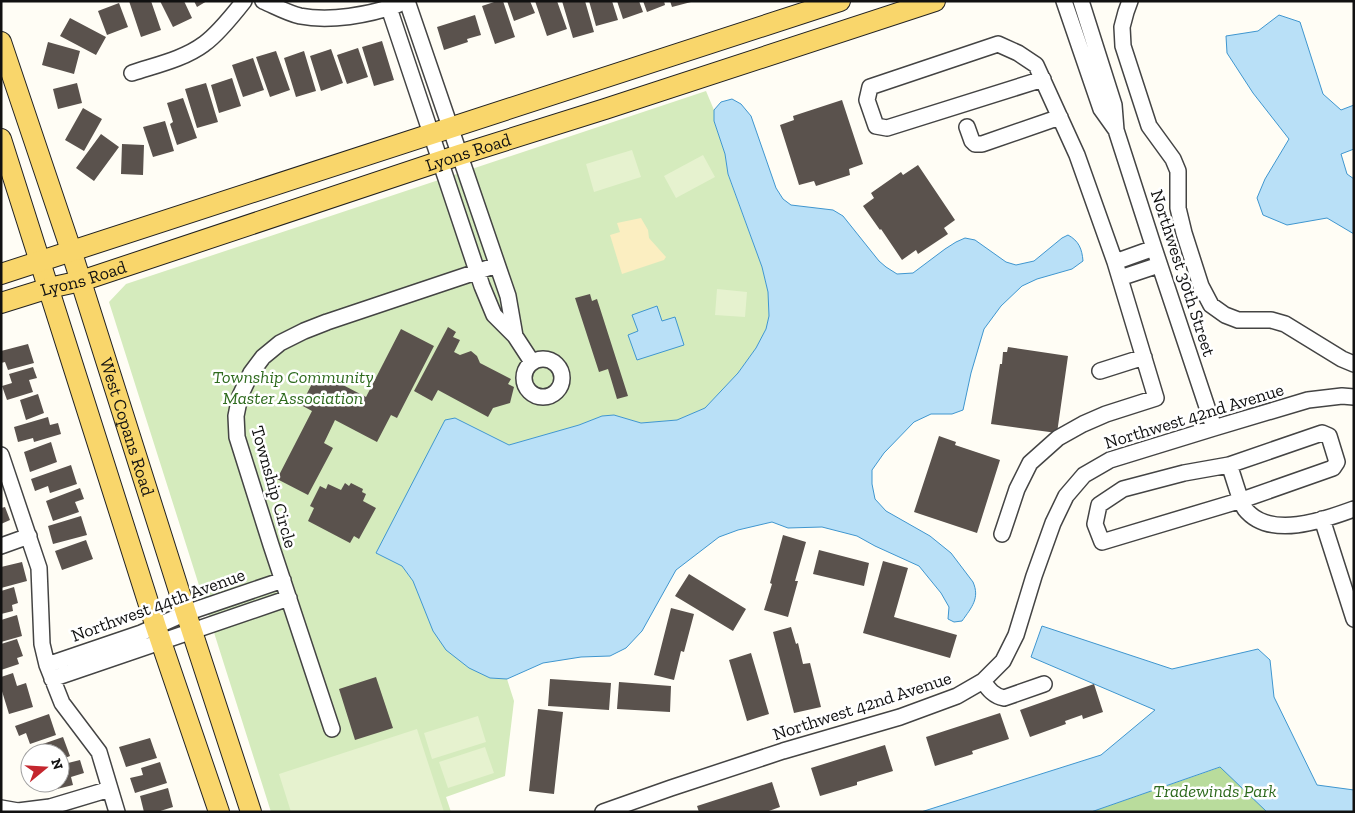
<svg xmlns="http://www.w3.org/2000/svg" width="1355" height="813" viewBox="0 0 1355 813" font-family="'Zilla Slab',serif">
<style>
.green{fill:#d5ebbd}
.forest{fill:#b9dc9c}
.sand{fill:#fbeec1}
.pitch{fill:#e6f2cf}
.water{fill:#b9e0f7;stroke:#3f96cf}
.building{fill:#5a524d}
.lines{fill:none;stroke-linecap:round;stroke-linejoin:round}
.minor-casing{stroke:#444;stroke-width:18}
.major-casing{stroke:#222;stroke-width:22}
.minor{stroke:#fff;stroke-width:15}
.major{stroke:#f9d66b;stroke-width:20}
.labels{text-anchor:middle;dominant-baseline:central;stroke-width:5;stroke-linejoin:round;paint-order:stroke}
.street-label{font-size:18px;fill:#111;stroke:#fff}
.park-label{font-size:18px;font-style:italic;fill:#2f6b1f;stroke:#fff}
</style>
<rect width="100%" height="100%" fill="#fffdf5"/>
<path class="green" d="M706,91L714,110V121L725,154L728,175L762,267L768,292L769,316L766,329L756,348L738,373L705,408L677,420L641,423L614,415L602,416L579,425L509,445L455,418L376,553L402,566L413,581L433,631L489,678L507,679L514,701L505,776L446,797L451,812H271L109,302L126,284Z"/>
<path class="forest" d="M1221,767L1267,812H1091Z"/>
<path class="sand" d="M641,218L648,230L649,238L666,257L664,260L622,274L610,235L620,232L617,223Z"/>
<path class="pitch" d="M632,150L641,177L594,192L586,164Z
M703,155L715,177L676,198L664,176Z
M717,289L747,292L745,317L715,315Z
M478,716L486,742L432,759L424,733Z
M417,729L444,812H291L279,774Z
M485,747L494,773L448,788L439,762Z"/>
<path class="water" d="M1279,15L1300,22L1323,94L1341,110L1354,105V149L1341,154L1347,174L1354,179V234L1327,218L1287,225L1263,215L1257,198L1265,179L1289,139L1253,93L1227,53L1226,36L1258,31Z
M732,99L741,104L751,116L776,188L783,199L791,205L833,210L843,216L879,261L886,267L897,274L913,273L945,249L956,242L965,238L975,240L1006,262L1016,265L1034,261L1062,238L1068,235C1079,241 1082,249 1083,261L1072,269L1037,279L1022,286L1001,306L984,329L971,373L963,410L952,414H931L914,422L884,453L872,470V484L875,499L886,511L930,536L951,553L973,582C980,598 972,607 962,621L954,622L948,619L949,607L941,593L919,566L875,546L857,536L822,527L788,528L772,522L738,530L719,537L676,570L642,631L626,648L610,656L581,657L543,663L507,679L490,678L469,668L446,650L433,631L413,581L402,566L376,553L445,420L455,418L509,445L579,425L602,416L614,415L641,423L677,420L705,408L738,373L756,348L766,329L769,316L768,292L762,267L728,174L725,154L714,121V110L721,102Z
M657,306L662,321L675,317L684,345L637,360L628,335L638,331L632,315Z
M1042,626L1172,669L1258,649L1270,660L1274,697L1317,785L1354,790V812H1267L1220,767L1091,812H921L1101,755L1155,710L1031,657Z"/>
<path class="building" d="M129,1H151L161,30L141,37Z
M160,1H184L192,18L173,27Z
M194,1H207L197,7Z
M497,1H503L515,37L495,44L482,6Z
M507,1H530L535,13L514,21Z
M535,1H557L567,29L547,36Z
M562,1H585L594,32L573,38Z
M589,1H612L618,20L596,26Z
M617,1H639L643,12L623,19Z
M643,1H664L665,5L647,12Z
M670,1H691V2L672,7Z
M119,3L128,27L107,35L98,11Z
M475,15L481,35L467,39L468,42L444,50L437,27Z
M70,18L106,37L96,55L60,36Z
M382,41L394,80L374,86L362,47Z
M48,42L80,51L74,74L42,65Z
M358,48L368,77L347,84L337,55Z
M331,49L343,83L321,91L310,56Z
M276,51L290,90L270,97L256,57Z
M304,51L316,91L296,97L284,58Z
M253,58L264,90L243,97L232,65Z
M232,78L241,106L219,113L211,85Z
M77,83L82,103L58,109L53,89Z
M206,83L218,122L197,128L185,89Z
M183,98L197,138L177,145L170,124L173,122L167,103Z
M842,100L863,164L849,169L850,175L816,186L814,181L799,185L780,125L794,120L793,116Z
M83,108L102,119L84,151L65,140Z
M165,121L174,151L153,157L143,127Z
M101,134L119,147L94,181L76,168Z
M122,144L144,145L143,175L121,174Z
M918,165L955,220L944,228L948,234L918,254L916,250L902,260L881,229L880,230L863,206L874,198L871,193L901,172L903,175Z
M590,294L592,301L597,299L628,396L617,399L608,369L599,372L575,298Z
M448,327L456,332L453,337L460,340L454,352L460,355L471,351L477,356L480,363L511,379L508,384L514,387L510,403L493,408L488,417L438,390L432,401L414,391Z
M401,329L434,346L397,418L391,415L377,442L335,420L324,443L333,448L308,495L277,479L312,411L301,405L318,372L366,397Z
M28,344L34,363L8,370L5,362L1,363V351Z
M1008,347L1068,356L1057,433L991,424L1000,364H1002L1003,352H1007Z
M33,367L37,378L29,380L33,392L7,400L2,386L12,383L9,374Z
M38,394L44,413L26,420L20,400Z
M48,417L50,425L58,423L61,434L34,442L33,438L18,442L14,427Z
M939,436L956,442L955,445L1000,460L977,533L914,512Z
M51,442L57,462L30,472L24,452Z
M71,465L77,484L50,493L48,486L35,491L31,479Z
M345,483L349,486L351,483L363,489L362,492L366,494L363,501L376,508L359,539L354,536L350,543L308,521L314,508L310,506L320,486L326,489L328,484L341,490Z
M80,488L84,499L75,502L79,512L53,521L46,501Z
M5,507L10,520L1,524V508Z
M81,516L87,535L53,544L48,526Z
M783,535L806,542L795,581H798L788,617L764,610L772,584L770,583Z
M86,540L93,559L62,570L55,551Z
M819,550L869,563L864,586L813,574Z
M883,561L908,568L894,617L957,635L950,658L863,633Z
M22,562L27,581L1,588V567Z
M689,574L746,609L733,631L675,596Z
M14,587L18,603L12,605L13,611L1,614V591Z
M671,608L694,614L684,652L681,651L674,680L654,675Z
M17,615L22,636L1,642V620Z
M791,627L796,644L798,643L803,664L810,663L821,707L794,713L773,632Z
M17,639L23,656L17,658L19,664L1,670V644Z
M751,653L769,714L747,721L729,660Z
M13,673L17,686L26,683L33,707L9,714L1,688V677Z
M376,677L393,728L355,740L339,689Z
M550,679L611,683L609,710L548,706Z
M619,682L671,686L670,712L617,709Z
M1094,684L1103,712L1083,719L1082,715L1065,721L1066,724L1030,737L1020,710Z
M538,709L563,712L554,794L529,791Z
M1000,713L1009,739L972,751L973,754L935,766L926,737Z
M49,714L56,735L30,744L26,733L19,736L15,726Z
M63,737L70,756L60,760V753H39L37,746Z
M150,738L157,758L126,767L119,747Z
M885,745L893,771L857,782V785L820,796L811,768Z
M80,760L84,773L71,777L73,785L53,790L51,783H60V765Z
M160,762L167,783L135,793L130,778L143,775L141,768Z
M772,782L780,807L766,812H699L697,806Z
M168,788L173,807L157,812H144L140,796Z"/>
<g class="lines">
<defs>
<path id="minor" d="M263,1C275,6 287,13 300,16C330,22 369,15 397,5
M407,1L508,296L515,336
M1064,1L1101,109L1116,130
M1081,1L1114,105L1116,130L1154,248L1214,428
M1130,1L1126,12L1122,27L1123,46L1149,126L1173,159L1178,171V208L1184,233L1201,286L1211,305L1225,315L1238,320H1271L1285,324L1342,359L1354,364
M389,8L482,286L494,315L515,336L532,362
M132,73C156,65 184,59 204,44C218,34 233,15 244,1
M967,127L972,141L975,144H982L1060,117
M1115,262L1154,248
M1120,278L1159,265
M524 378a19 19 0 1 1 38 0a19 19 0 1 1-38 0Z
M1100,371L1144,357
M1322,433L1329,436L1337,462L1333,468L1242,500L1102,542L1095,524L1099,505L1123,489L1184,473L1229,465Z
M1,455L39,568L42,644L47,665L62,703L99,752L117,812
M1229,465C1233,474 1240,502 1245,509C1270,540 1324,520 1354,509
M1322,519L1354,619
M1002,534L1017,489L1030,463L1058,438L1083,424L1106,414L1156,398L1115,262L1077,155L1036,65L1018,53L998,44L870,87L867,100L876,126L887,128L1043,79
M1,546L29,536
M47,665L141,633L186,613L283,580
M52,679L289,598
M983,681C989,690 994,696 1004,698L1044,684
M332,729L271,545L237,437L236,416L240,396L251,373L263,357L280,343L304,331L327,322L497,265
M1,808L18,811L50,807L110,789
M603,812L671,788L783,751L900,717L957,696L983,681L1003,661L1016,635L1034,576L1053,523L1066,496L1084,475L1110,460L1214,428L1308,400L1342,396L1354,397"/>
<g id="major">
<path id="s1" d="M1,42L71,250L186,613L251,812"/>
<path d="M1,139L156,627L219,812"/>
<path d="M1,274L840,1"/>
<path id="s2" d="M1,303L49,288L81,281L459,155L605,109L935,1"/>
</g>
</defs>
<use href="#minor" class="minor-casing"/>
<use href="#major" class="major-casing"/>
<use href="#minor" class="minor"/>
<use href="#major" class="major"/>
</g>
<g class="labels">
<g class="street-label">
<text stroke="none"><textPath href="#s2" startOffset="491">Lyons Road</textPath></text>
<text transform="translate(1183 273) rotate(72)">Northwest 30th Street</text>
<text stroke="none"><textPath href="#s2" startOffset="86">Lyons Road</textPath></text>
<text transform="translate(1194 416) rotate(-17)">Northwest 42nd Avenue</text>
<text stroke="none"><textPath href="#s1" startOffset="405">West Copans Road</textPath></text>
<text transform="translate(274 487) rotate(74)">Township Circle</text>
<text transform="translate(158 605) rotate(-20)">Northwest 44th Avenue</text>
<text transform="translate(862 706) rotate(-18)">Northwest 42nd Avenue</text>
</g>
<g class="park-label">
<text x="293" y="377">Township Community<tspan x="293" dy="21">Master Association</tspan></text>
<text x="1215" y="791">Tradewinds Park</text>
</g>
</g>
<rect width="1355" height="813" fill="none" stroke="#111111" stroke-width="5"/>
<g transform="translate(45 768) rotate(72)"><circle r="24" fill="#ffffff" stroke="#a0a0a0"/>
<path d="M0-4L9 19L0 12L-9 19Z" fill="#c4262e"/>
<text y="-8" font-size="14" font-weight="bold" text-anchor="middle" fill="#111111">N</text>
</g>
</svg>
